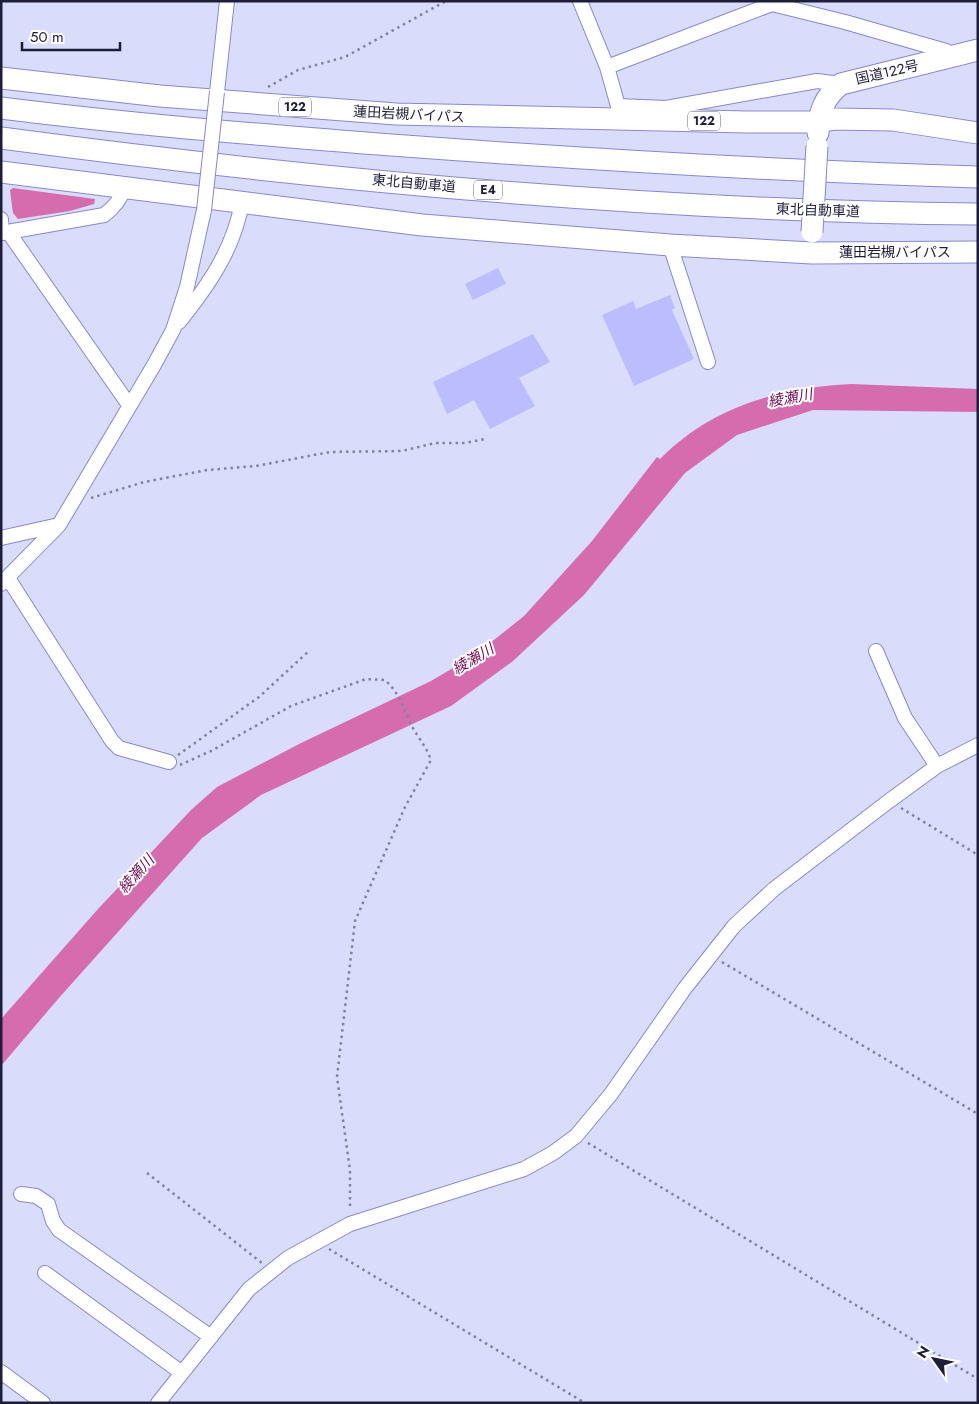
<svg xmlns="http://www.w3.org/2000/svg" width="979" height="1404" viewBox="0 0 979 1404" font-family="Jost,'Noto Sans JP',sans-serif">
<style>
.water{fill:#d56cae}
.building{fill:#bcbdff}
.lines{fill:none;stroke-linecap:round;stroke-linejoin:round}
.minor-casing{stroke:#8887d0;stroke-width:16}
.highway-casing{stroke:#8887d0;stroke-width:23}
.path{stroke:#8182a0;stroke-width:2.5;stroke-dasharray:2.5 4;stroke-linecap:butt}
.minor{stroke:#fff;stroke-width:14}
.highway{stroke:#fff;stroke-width:21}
.minor-bridge-casing{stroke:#8887d0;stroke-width:16;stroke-linecap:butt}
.highway-bridge-casing{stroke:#8887d0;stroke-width:23;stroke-linecap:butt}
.minor-bridge{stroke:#fff;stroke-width:14}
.highway-bridge{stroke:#fff;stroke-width:21}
.labels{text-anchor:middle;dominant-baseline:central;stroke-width:4;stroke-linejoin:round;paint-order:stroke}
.shield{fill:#fff;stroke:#626175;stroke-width:1}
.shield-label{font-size:12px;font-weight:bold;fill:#1e1d3a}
.street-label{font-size:14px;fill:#1e1d3a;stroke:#fff}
.water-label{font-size:15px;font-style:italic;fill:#711055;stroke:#fff}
</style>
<rect width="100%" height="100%" fill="#dadcfc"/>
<path class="water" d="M13,188L95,199L94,204L70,211L18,219L13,213L10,190Z
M851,384L978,389V412L813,410L737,435L685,473L584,595L513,661L451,706L261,795L202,838L58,999L1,1066V1019L98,909L191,810L217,787L301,743L431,681L475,655L524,616L592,541L657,457L660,459C712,406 779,388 851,384Z"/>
<path class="building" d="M498,268L506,284L473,300L465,284Z
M670,295L675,308L672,310L694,359L634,386L602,315L633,301L636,309Z
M533,334L550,362L519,378L535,406L490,429L474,400L447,414L433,382Z"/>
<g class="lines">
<defs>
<path id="minor" d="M580,1L607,67
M764,2L845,22L946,51L954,56
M772,4L607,67L618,106L666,108L817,81L841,84
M217,92L227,1
M1,219L2,233
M2,233L104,215C115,207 121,199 125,186
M9,233L129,405
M670,245L708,362
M179,322C208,286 234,249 242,202
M1,538L59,525
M8,578L112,741L119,748L169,762
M1,584L59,525L154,365L173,330L187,287L204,210
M876,651L905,718L937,766
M21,1194L36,1196L48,1204L53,1221L59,1230L211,1337
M45,1273L182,1373
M1,1372L43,1403
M158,1403L249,1289L288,1258L350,1224L524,1169L553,1153L576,1136L611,1094L685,988L734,926L774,889L889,801L937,766L978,745"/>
<path id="highway" d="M1,78L160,96L396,114L747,122H819L835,119L893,120L978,133
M1,108C127,124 252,134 378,144C578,159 778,171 978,177
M818,133C819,112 824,97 841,84L978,50
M1,138C324,181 652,211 978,214
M1,172L422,225L670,245L812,253L978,252"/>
</defs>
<use href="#minor" class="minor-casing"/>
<use href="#highway" class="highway-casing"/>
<path class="path" d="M268,87L298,70L345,57L446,1
M91,498L144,482L207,470L256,466L330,452L402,451L435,443H465L485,439
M178,755L259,697L310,650
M180,765L213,750L291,706L366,679L385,680C400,693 404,711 413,728C419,739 427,748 431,760L405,807L355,921L337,1077L350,1170V1210
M901,808L978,855
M722,962L978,1114
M588,1143L978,1379
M147,1173L262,1263
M329,1249L585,1403"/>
<use href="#minor" class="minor"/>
<use href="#highway" class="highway"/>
<defs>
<path id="minor-bridge" d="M204,210L217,92"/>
<path id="highway-bridge" d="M812,232L817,146"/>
</defs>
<use href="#minor-bridge" class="minor-bridge-casing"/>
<use href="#highway-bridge" class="highway-bridge-casing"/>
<use href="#minor-bridge" class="minor-bridge"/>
<use href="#highway-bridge" class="highway-bridge"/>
</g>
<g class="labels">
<g class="shield">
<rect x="279" y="97.5" width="32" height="19" rx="4"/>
<rect x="688" y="111.5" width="32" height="19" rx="4"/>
<rect x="474" y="180.5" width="28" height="19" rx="4"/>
</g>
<g class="shield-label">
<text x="295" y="107">122</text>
<text x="704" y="121">122</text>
<text x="488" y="190">E4</text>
</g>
<g class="street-label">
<text transform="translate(887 72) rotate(-13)">国道122号</text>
<text transform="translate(409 114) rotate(3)">蓮田岩槻バイパス</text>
<text transform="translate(414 183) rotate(5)">東北自動車道</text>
<text transform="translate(818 210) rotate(2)">東北自動車道</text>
<text x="895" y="252">蓮田岩槻バイパス</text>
</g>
<g class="water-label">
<text transform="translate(790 398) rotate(-10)">綾瀬川</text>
<text transform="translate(473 659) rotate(-31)">綾瀬川</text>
<text transform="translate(136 874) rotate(-48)">綾瀬川</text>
</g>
</g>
<rect width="979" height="1404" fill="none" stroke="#1e1d3a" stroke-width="5"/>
<g transform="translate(934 1359) rotate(303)" stroke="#ffffff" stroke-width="4" paint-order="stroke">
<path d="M0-4L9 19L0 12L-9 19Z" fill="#1e1d3a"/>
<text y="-8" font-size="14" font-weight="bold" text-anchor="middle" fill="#1e1d3a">N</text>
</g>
<path d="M22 42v8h98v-8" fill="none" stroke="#1e1d3a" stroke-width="2.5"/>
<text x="30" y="42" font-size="15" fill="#1e1d3a" stroke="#ffffff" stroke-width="4" paint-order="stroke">50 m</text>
</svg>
